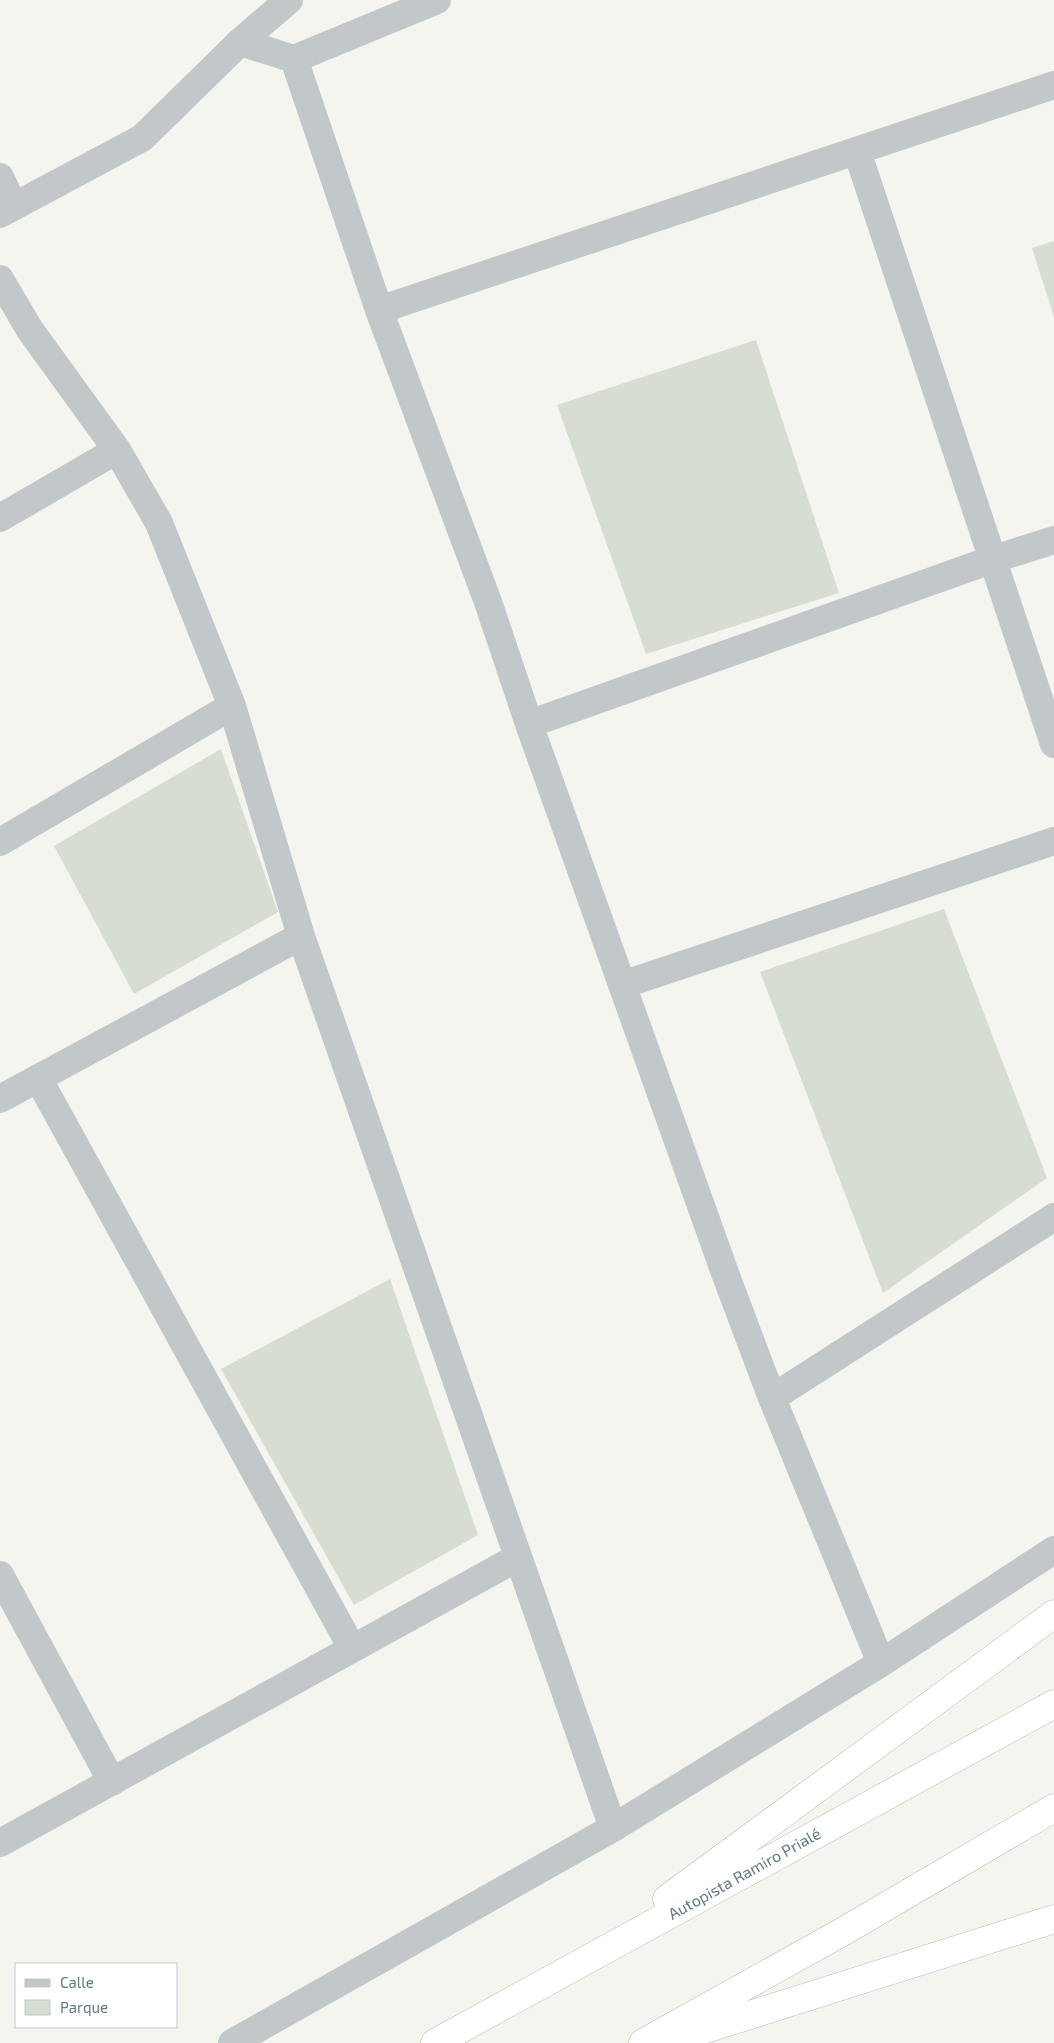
<svg xmlns="http://www.w3.org/2000/svg" width="1054" height="2043" viewBox="0 0 1054 2043" font-family="'Exo 2',sans-serif">
<style>
.green{fill:#d7ddd1}
.lines{fill:none;stroke-linecap:round;stroke-linejoin:round}
.trunk-casing{stroke:#b4b9bb;stroke-width:29}
.minor{stroke:#c2c7ca;stroke-width:28}
.tertiary{stroke:#c2c7ca;stroke-width:28}
.trunk{stroke:#fff;stroke-width:28}
.labels{text-anchor:middle;dominant-baseline:central;stroke-width:5;stroke-linejoin:round;paint-order:stroke}
.street-label{font-size:16px;fill:#617985;stroke:#fff}
</style>
<rect width="100%" height="100%" fill="#f5f5f0"/>
<path class="green" d="M1054,241V317L1032,248Z
M756,340L839,593L646,654L557,405Z
M221,749L278,912L134,994L54,846Z
M944,909L1047,1178L883,1293L760,972Z
M390,1279L478,1535L354,1605L221,1369Z"/>
<g class="lines">
<defs>
<path id="trunk" d="M667,1899L1054,1614
M677,2038L1054,1919
M435,2043L1054,1704
M643,2043L844,1931L1054,1808"/>
</defs>
<use href="#trunk" class="trunk-casing"/>
<path class="minor" d="M240,42L294,59L379,310L488,602L529,724L725,1273L772,1398L881,1663
M294,59L437,0
M857,151L1054,744
M0,177L14,206
M0,279L30,330L117,450L159,523L232,706L301,936L613,1828
M379,310L1054,85
M0,518L117,450
M529,724L991,560L1054,540
M0,842L232,706
M622,985L1054,841
M38,1078L352,1648
M0,1099L301,936
M772,1398L1054,1217
M0,1575L112,1782
M0,1843L517,1558
M232,2043L613,1828L881,1663L1054,1550"/>
<path class="tertiary" d="M0,214L142,138L240,42L289,0"/>
<use href="#trunk" class="trunk"/>
</g>
<g class="labels">
<g class="street-label">
<text transform="translate(744 1873) rotate(-29)">Autopista Ramiro Prialé</text>
</g>
</g>
<rect x="15" y="1963" width="162" height="65" fill="#ffffff" stroke="#c0c9ce"/>
<rect x="25" y="1979" width="25" height="8" fill="#c2c7ca" stroke="#c0c9ce"/>
<text x="60" y="1988" font-size="15" fill="#617985">Calle</text>
<rect x="25" y="2000" width="25" height="15" fill="#d7ddd1" stroke="#c0c9ce"/>
<text x="60" y="2013" font-size="15" fill="#617985">Parque</text>
</svg>
